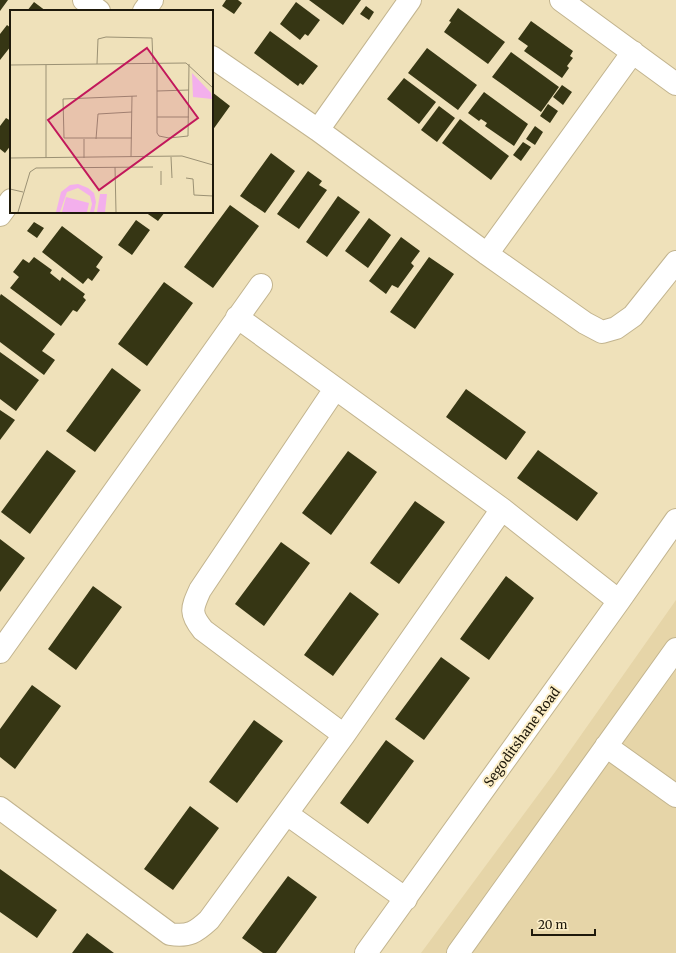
<svg xmlns="http://www.w3.org/2000/svg" width="676" height="953" viewBox="0 0 676 953" font-family="Merriweather,serif">
<style>
.built{fill:#e6d5a8}
.building{fill:#363614}
.lines{fill:none;stroke-linecap:round;stroke-linejoin:round}
.minor-casing{stroke:#c2b48f;stroke-width:24}
.minor{stroke:#fff;stroke-width:22}
.labels{text-anchor:middle;dominant-baseline:central;stroke-width:4;stroke-linejoin:round;paint-order:stroke}
.street-label{font-size:13px;fill:#1e190b;stroke:#fceec7}
.inset-road{fill:none;stroke:#9b9174;stroke-width:1}
.view{fill:#c2185b;fill-opacity:0.15;stroke:#c2185b;stroke-width:2}
.inset-edge{fill:none;stroke:#1e190b;stroke-width:2}
</style>
<rect width="100%" height="100%" fill="#efe1ba"/>
<path class="built" d="M676,600V953H421L555,772Z"/>
<path class="building" d="M0,0H8L0,11Z
M226,0H238L242,3L234,14L222,6Z
M309,0H361L343,25Z
M34,2L46,11H27Z
M296,2L320,20L308,36L305,34L300,40L280,24Z
M366,6L374,12L369,20L360,14Z
M458,8L505,42L488,64L444,32L451,22L449,21Z
M531,21L573,51L570,56L573,58L567,66L569,68L562,78L524,51L528,46L518,39Z
M7,25L11,28V46L0,60V34Z
M270,31L318,66L303,85L300,83L298,86L254,53Z
M427,48L477,85L458,110L408,73Z
M511,52L559,87L541,112L492,77Z
M404,78L436,102L419,124L387,99Z
M562,85L572,92L563,105L553,97Z
M212,92L230,106L212,131Z
M484,92L528,124L514,146L485,126L487,123L481,119L479,121L468,113Z
M548,104L558,111L550,123L540,116Z
M439,106L455,118L437,142L421,130Z
M6,118L11,121V145L5,153L0,149V126Z
M460,119L509,156L491,180L442,143Z
M535,126L543,132L535,145L526,139Z
M523,142L531,147L521,161L513,155Z
M271,153L295,171L265,213L240,196Z
M308,171L322,181L319,185L327,190L299,229L277,214Z
M338,196L360,212L327,257L306,242Z
M230,205L259,226L213,288L184,267Z
M145,212H165L158,221Z
M369,218L391,235L368,268L345,251Z
M136,220L150,230L132,255L118,245Z
M34,222L44,228L37,238L27,231Z
M62,226L103,257L96,267L100,270L92,281L88,278L83,284L42,252Z
M401,237L420,251L411,263L414,266L398,288L392,285L386,294L369,281Z
M34,257L52,270L50,273L60,281L62,277L85,294L83,297L86,300L77,312L73,310L61,326L10,288L19,277L13,272L23,259L29,263Z
M429,257L454,274L415,329L390,312Z
M164,282L193,303L147,366L118,344Z
M1,294L55,334L42,351L55,360L44,375L0,342V296Z
M0,352L39,380L16,411L0,399Z
M112,368L141,390L95,452L66,431Z
M466,389L526,432L506,460L446,417Z
M0,410L15,420L0,440Z
M47,450L76,471L30,534L1,512Z
M538,450L598,493L577,521L517,478Z
M348,451L377,472L331,535L302,513Z
M415,501L445,522L399,584L370,563Z
M0,539L25,558L0,592Z
M281,542L310,563L264,626L235,604Z
M506,576L534,598L489,660L460,639Z
M93,586L122,607L76,670L48,649Z
M350,592L379,614L333,676L304,655Z
M441,657L470,678L424,740L395,719Z
M32,685L61,706L15,769L0,757V729Z
M254,720L283,741L237,803L209,782Z
M386,740L414,761L368,824L340,803Z
M190,806L219,828L173,890L144,869Z
M0,869L57,910L37,938L0,912Z
M288,876L317,897L276,953H263L242,938Z
M87,933L114,953H72Z"/>
<g class="lines">
<defs>
<path id="minor" d="M84,0L99,11
M561,0L676,84
M144,11L152,0
M212,57L318,130L487,254L585,323L602,332L616,328L633,316L676,262
M318,130L410,0
M0,215L11,200
M487,254L633,52
M237,317L502,509L619,601
M335,389L200,590C192,608 189,613 203,630L344,735
M0,652L261,285
M606,746L676,796
M0,808L170,934C189,937 196,932 209,920L344,735L502,509
M287,814L406,899
M366,953L619,601L676,520
M458,953L676,649"/>
</defs>
<use href="#minor" class="minor-casing"/>
<use href="#minor" class="minor"/>
</g>
<g class="labels">
<g class="street-label">
<text transform="translate(522 737) rotate(-54)">Segoditshane Road</text>
</g>
</g>
<g transform="translate(10 10)">
<rect width="203" height="203" fill="#efe1ba"/>
<path d="M182,63L201,83L202,89L183,87ZM68,174L78,178L84,183L86,192L84,202H80L82,194L80,186L68,178L57,182L50,202H46L51,182L60,175ZM90,184H97L95,202H87ZM56,187L79,193L77,202H52Z" fill="#f3afec"/>
<path class="inset-road" d="M87,54L88,29L96,27L142,28L143,54M147,54V123L149,126L159,128L178,126L179,54M0,55L176,53L203,78M147,81L179,80M147,107H179M122,128H54L53,89L127,86M74,129V148M86,129L88,104L122,102M121,147L122,86M161,147L162,168M0,148L172,146L203,155M36,148V55M105,157L106,202M151,161V175M176,168L183,169L184,185L203,186M0,179L13,182M8,202L20,162L26,158L143,157"/>
<path class="view" d="M137,38L188,108L89,180L38,110Z"/>
<rect width="203" height="203" class="inset-edge"/>
</g>
<path d="M532 929v6h63v-6" fill="none" stroke="#1e190b" stroke-width="2"/>
<text x="538" y="929" font-size="12" fill="#1e190b" stroke="#fceec7" stroke-width="3" paint-order="stroke">20 m</text>
</svg>
